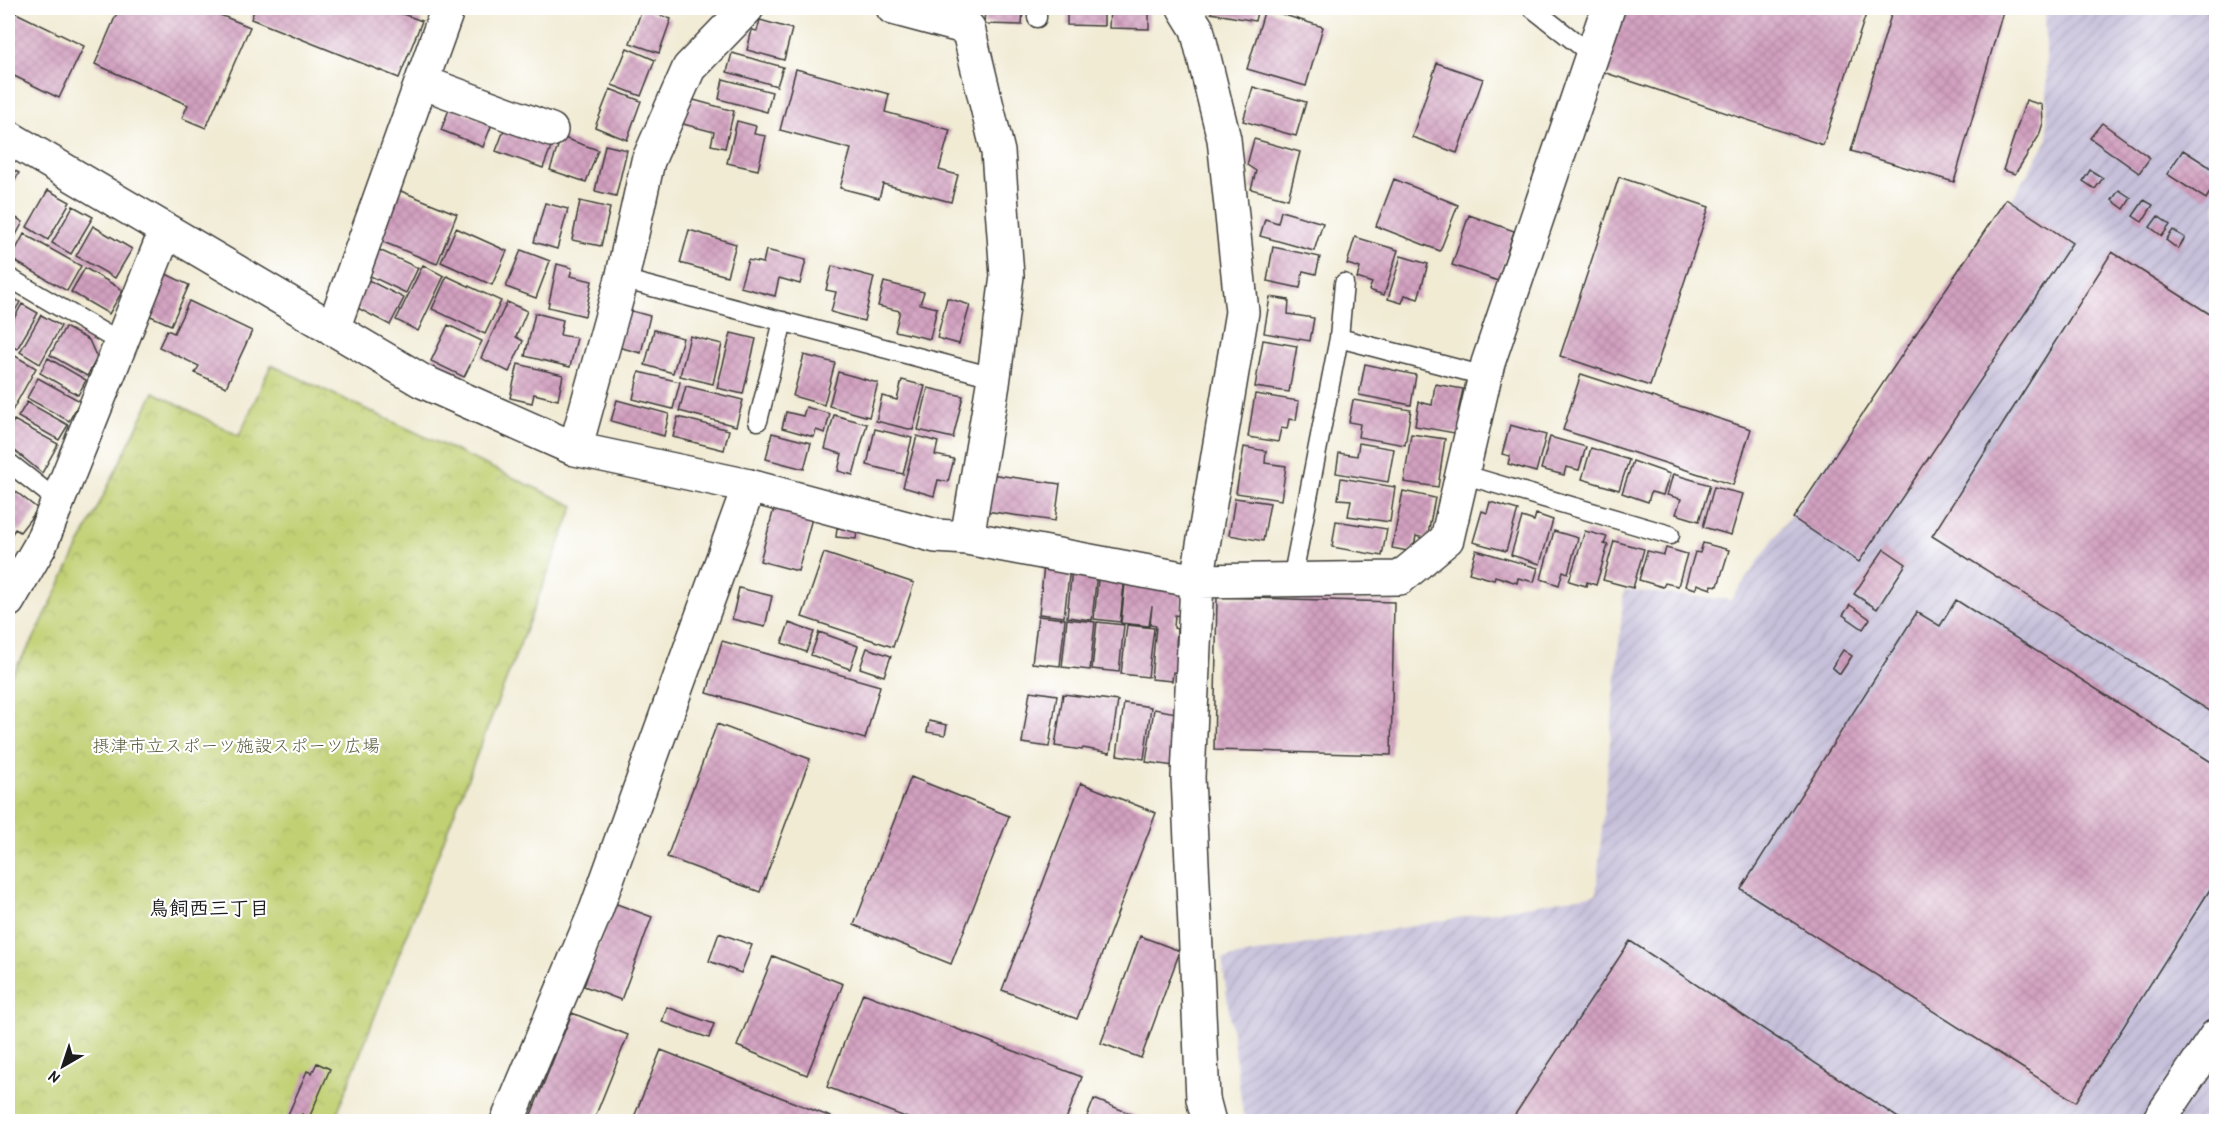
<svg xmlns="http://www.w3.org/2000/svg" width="2224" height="1129" viewBox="0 0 2224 1129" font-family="'Patrick Hand','Klee One',sans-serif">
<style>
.industrial{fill:url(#industrial-furrows)}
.park{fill:url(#park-crowns);stroke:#6e7648;stroke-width:1.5}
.building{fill:url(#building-cross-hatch)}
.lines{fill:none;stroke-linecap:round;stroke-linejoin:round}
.service-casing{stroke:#3c3b38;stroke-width:21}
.minor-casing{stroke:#3c3b38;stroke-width:36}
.tertiary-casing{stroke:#3c3b38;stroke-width:36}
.service{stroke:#fff;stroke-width:18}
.minor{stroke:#fff;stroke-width:33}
.tertiary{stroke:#fff;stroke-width:33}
.labels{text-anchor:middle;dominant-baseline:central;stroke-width:4.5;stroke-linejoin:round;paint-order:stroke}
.park-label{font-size:18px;fill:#565b3a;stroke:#fff}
.neighbourhood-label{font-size:20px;font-weight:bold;fill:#1c1c1c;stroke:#fff}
</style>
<defs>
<pattern id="industrial-furrows" width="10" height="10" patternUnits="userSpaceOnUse" patternTransform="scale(1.5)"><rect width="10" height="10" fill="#c6c0da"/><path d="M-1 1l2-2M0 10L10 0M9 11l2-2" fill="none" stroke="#aaa4ba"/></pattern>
<pattern id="park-crowns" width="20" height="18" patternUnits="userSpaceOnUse" patternTransform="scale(1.5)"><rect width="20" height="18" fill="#c1d073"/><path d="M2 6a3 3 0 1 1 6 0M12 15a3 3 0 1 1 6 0" fill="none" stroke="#a5b263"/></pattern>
<pattern id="building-cross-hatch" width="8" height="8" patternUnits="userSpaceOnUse" patternTransform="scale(1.5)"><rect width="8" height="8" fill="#d2a0c0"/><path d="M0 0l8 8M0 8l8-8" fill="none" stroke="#b489a4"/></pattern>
</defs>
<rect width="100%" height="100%" fill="#fff"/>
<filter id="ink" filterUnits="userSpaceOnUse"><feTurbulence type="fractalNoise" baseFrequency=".0167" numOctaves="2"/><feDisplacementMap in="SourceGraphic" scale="12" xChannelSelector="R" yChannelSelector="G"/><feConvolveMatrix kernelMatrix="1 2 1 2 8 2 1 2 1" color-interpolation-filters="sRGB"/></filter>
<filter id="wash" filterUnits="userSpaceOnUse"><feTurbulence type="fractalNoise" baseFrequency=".008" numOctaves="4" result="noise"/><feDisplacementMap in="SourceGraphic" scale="24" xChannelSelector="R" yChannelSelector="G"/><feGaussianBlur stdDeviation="1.35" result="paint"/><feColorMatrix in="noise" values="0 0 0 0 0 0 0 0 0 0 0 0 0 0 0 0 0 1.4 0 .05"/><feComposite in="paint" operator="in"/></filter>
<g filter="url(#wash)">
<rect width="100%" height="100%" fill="#f1ebd4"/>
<path class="industrial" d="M2045,8H2216V1121H1244L1222,959L1596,894L1624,590L1731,600L2006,209L2048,139Z"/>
<path class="park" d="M271,365L574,506L334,1121L8,1122V680L32,642L154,392L239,436Z"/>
<g id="blocks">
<path class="building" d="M119,8H203L250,27L206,128L182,118L188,105L95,64Z
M255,8H386L422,21L399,78L251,19Z
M985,8H1023L1022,25L984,24Z
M1067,8H1104V26L1067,25Z
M1110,8H1149V29L1109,28Z
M1211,8H1258L1255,21L1211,13Z
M1620,8H1868L1823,145L1600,71Z
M1893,8H2004L1954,182L1851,151Z
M2203,8H2216V20L2201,10Z
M642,9L671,19L659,53L630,43Z
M1265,9L1323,27L1306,86L1247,69Z
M10,10L84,46L59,98L8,73V15Z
M760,20L792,29L784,60L747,50L752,30L757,31Z
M627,48L655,60L641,96L612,85Z
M732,53L783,67L777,86L727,72Z
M1437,63L1483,79L1457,153L1412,137Z
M796,69L889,94L885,112L950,130L939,170L958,175L951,202L883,184L879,198L840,188L851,149L780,130Z
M723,79L772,92L767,112L719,99Z
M1253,87L1306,102L1296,136L1243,121Z
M610,89L641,101L627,140L595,127Z
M690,99L734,111L725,148L711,145L714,132L683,124Z
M2026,100L2042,105L2043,123L2039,136L2015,174L2003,170Z
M450,107L492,124L483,147L441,130Z
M737,121L756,126L754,134L766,136L758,170L727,163Z
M2102,123L2150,158L2139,173L2090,138Z
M504,130L551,147L543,168L496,151Z
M561,137L598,150L586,182L550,170Z
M1254,139L1300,152L1288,199L1251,189L1256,171L1247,165Z
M605,145L627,150L616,196L595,191Z
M2183,150L2216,171V182L2206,199L2167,174Z
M8,167L19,173L8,192Z
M2090,170L2103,178L2095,189L2083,181Z
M1619,177L1709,207L1650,386L1560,356Z
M1394,179L1458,205L1440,251L1376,226Z
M391,187L457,214L437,264L371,237Z
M48,190L70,202L48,240L27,227Z
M2119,190L2131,198L2124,209L2112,200Z
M2006,199L2072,243L1859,562L1793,518Z
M2144,200L2153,205L2142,222L2133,216Z
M580,201L610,208L601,246L572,240Z
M545,203L568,209L557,249L534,242Z
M73,206L93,217L71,254L52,243Z
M1281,211L1323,223L1314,251L1260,236L1265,219L1278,223Z
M8,213L23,222L8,250Z
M1469,215L1514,231L1498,281L1452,265Z
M2158,216L2170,225L2162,236L2150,227Z
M93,226L132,249L115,278L76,256Z
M456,228L507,251L492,285L441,262Z
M689,230L736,244L727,276L680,263Z
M2173,230L2185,238L2178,249L2166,240Z
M24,234L81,266L67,291L11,259Z
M1355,237L1398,250L1384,295L1369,290L1372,283L1357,278L1360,268L1347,264Z
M1273,247L1320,257L1316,274L1303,271L1300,288L1267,281Z
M375,248L418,268L406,293L364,273Z
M521,250L550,261L536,298L506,287Z
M766,250L806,260L800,284L779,278L775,296L740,287L748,260L763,263Z
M2112,252L2216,318V715L1932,536Z
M1401,256L1428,264L1418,299L1405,295L1402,303L1388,299Z
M557,264L572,268L570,276L592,281L585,316L548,307Z
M423,265L444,276L418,331L396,320Z
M832,266L874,277L864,321L831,312L836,292L826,290Z
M85,268L123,290L109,314L71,292Z
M164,273L189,285L171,325L146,314Z
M447,276L501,301L485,334L432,309Z
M364,278L404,298L390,325L350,304Z
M884,282L924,292L920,304L937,308L930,339L895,331L900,311L878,306Z
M8,295L20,302L8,323Z
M1270,297L1289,300L1288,314L1314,318L1310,341L1264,333Z
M947,298L970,305L959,344L937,338Z
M189,301L252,331L226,387L195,373L199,366L159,347L167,330L174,333Z
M507,302L527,311L516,337L523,341L509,372L481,358Z
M22,304L38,313L17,349L8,344V329Z
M628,310L650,316L641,353L618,347Z
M535,313L563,320L560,335L577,338L570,367L525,356Z
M41,315L61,326L40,364L20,352Z
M448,325L482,341L464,377L431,361Z
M65,327L89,340L97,358L87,376L50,355Z
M654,330L683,338L673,373L645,365Z
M731,333L756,339L743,394L717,388Z
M690,336L722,344L713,384L680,376Z
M1263,340L1297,346L1289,392L1255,387Z
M10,353L36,368L12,411L8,409V358Z
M804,355L835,363L824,405L793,396Z
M48,358L86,380L78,395L40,373Z
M518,364L563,375L558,400L534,394L532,403L510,398Z
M1365,364L1416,375L1411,405L1359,395Z
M639,372L680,382L673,409L633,399Z
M838,372L878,383L869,417L829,406Z
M1581,374L1751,429L1733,485L1563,430Z
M38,378L80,401L69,421L27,398Z
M902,380L925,386L913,430L876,421L882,396L897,400Z
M1435,384L1463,389L1458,412L1464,413L1460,434L1415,426L1419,402L1432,405Z
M686,386L743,400L736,426L679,411Z
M928,388L963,396L953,438L918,430Z
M1255,394L1299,401L1296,420L1289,419L1287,429L1281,428L1278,442L1248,437Z
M617,400L669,414L664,436L611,421Z
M1353,400L1411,410L1405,445L1358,437L1360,424L1349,422Z
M27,402L68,425L59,440L18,417Z
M806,407L830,414L825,433L816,430L814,437L782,428L786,412L803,416Z
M834,415L867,424L853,475L838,471L842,454L825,449Z
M678,417L729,430L724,450L673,437Z
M14,420L58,444L42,473L8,445V431Z
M1510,425L1546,435L1536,472L1508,464L1510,456L1502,454Z
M875,429L912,438L903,474L867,465Z
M772,433L811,443L804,469L766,459Z
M1411,434L1445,439L1438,487L1404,482Z
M917,436L938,442L935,455L954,459L948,482L938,480L934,496L903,487Z
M1550,437L1586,447L1579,470L1566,467L1564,475L1541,469Z
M1359,443L1394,449L1388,482L1336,473L1339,453L1357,456Z
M1244,447L1266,451L1265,463L1286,466L1281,500L1236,493Z
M1591,448L1629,460L1619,490L1582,479Z
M1633,461L1670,474L1663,495L1651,492L1648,502L1622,493Z
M990,474L1060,484L1055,521L986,511Z
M1673,474L1710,485L1699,521L1676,514L1681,499L1667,495Z
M1341,478L1395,487L1390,522L1348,516L1351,500L1338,499Z
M10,487L38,509L20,532L15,529L8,540V491Z
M1714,487L1743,494L1731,535L1703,527Z
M1403,491L1435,498L1427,539L1416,536L1413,552L1392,548Z
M1235,498L1270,503L1263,541L1229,535Z
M1490,502L1518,510L1506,551L1473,542L1482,511L1487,513Z
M774,508L812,518L798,571L760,561Z
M1536,514L1553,520L1540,564L1511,555L1522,517L1534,521Z
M1336,521L1387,529L1382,556L1332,547Z
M837,528L857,530L856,539L836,537Z
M1554,531L1578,538L1568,573L1563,571L1559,585L1541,579Z
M1585,531L1607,537L1604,544L1608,545L1596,585L1587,582L1586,586L1569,581Z
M1614,541L1644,549L1633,588L1603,580Z
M1703,543L1729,550L1718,586L1712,585L1711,589L1697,584L1696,589L1685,586L1695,552L1700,553Z
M1666,548L1687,554L1678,586L1665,583L1663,587L1639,580L1647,551L1664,555Z
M1884,549L1906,564L1877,609L1854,594Z
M1476,550L1538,568L1534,582L1518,578L1517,583L1495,576L1494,580L1469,573Z
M824,553L914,583L893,647L802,617Z
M1044,565L1070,568L1064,617L1039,614Z
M1072,569L1097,571L1092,620L1067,617Z
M1099,571L1125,574L1120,622L1094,619Z
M1126,574L1183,592L1181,616L1175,615L1174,628L1177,629L1176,646H1182L1180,673L1173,672L1172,681L1151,679L1156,626L1150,625L1152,606L1149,626L1121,623Z
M739,588L772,596L765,627L732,619Z
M1217,597L1394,602L1391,755L1214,750Z
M1956,600L2216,765V880L2076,1102L1741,889L1917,612L1940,626Z
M1850,605L1870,619L1863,629L1843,615Z
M1038,616L1065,619L1060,666L1032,663Z
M1067,619L1095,622L1090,670L1062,667Z
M1097,622L1124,625L1119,672L1092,669Z
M789,623L814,632L806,652L782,643Z
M1127,625L1154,628L1148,677L1121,674Z
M819,632L858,646L850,669L811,655Z
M722,641L880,686L865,739L707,693Z
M867,648L891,656L884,676L860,668Z
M1843,650L1852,656L1840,674L1832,667Z
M1030,691L1057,695L1049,747L1022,743Z
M1063,694L1118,701L1110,753L1083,748L1082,750L1055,746Z
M1124,703L1151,707L1144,759L1117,755Z
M1154,709L1182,714L1174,766L1146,762Z
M929,721L947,725L945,735L927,732Z
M717,724L810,759L760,892L667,857Z
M911,777L1009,816L951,964L854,925Z
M1081,783L1156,813L1077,1019L1002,990Z
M614,903L652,917L621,1000L584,986Z
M719,933L752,945L741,973L709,961Z
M1140,936L1180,951L1141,1058L1101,1043Z
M1630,941L1900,1119L1898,1122H1510Z
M773,956L843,984L807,1075L737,1046Z
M863,993L1082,1077L1065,1122H918L827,1087Z
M667,1007L714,1024L709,1038L662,1022Z
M572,1013L628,1035L593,1122H528Z
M661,1050L841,1121V1122H632Z
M317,1063L330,1069L309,1118L302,1114L297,1122L287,1117L307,1071L312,1073Z
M1094,1099L1149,1121V1122H1085Z"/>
</g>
</g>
<g filter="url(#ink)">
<use href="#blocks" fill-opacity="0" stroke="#3c3b38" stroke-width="1.5"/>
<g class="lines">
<defs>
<path id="service" d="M1532,8L1592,55
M1037,18V8
M8,277L121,343
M622,279L993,377
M1339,338L1485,376
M758,421L783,321
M8,462L58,501
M1462,474L1670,535
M1292,580L1339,338L1344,283"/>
<path id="minor" d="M893,8L968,28L998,152L1007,276L993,384L967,538
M1184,8L1197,29L1224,139L1242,312L1197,581L1188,777L1203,1099L1209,1122
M422,82L551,130
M8,137L422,381L575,449L749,486L936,536L967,538L1197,581L1400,578L1447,539L1488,363L1608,8
M333,329L448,8
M575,449L622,279L648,161L689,68L747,8
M8,601L40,546L166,230
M2158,1122L2216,1036"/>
<path id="tertiary" d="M507,1122L596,910L749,486"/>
</defs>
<use href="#service" class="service-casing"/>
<use href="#minor" class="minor-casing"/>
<use href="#tertiary" class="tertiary-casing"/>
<use href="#service" class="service"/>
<use href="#minor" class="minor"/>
<use href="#tertiary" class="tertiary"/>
</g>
</g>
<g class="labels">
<g class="park-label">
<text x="236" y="745">摂津市立スポーツ施設スポーツ広場</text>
</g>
<g class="neighbourhood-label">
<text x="209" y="907">鳥飼西三丁目</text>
</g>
</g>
<rect width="2224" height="1129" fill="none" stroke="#fff" stroke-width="30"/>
<g transform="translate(63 1066) rotate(219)" stroke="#ffffff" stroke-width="4.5" paint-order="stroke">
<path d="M0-4.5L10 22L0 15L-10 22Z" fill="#1c1c1c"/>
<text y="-9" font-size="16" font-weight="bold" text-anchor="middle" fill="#1c1c1c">N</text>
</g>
</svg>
